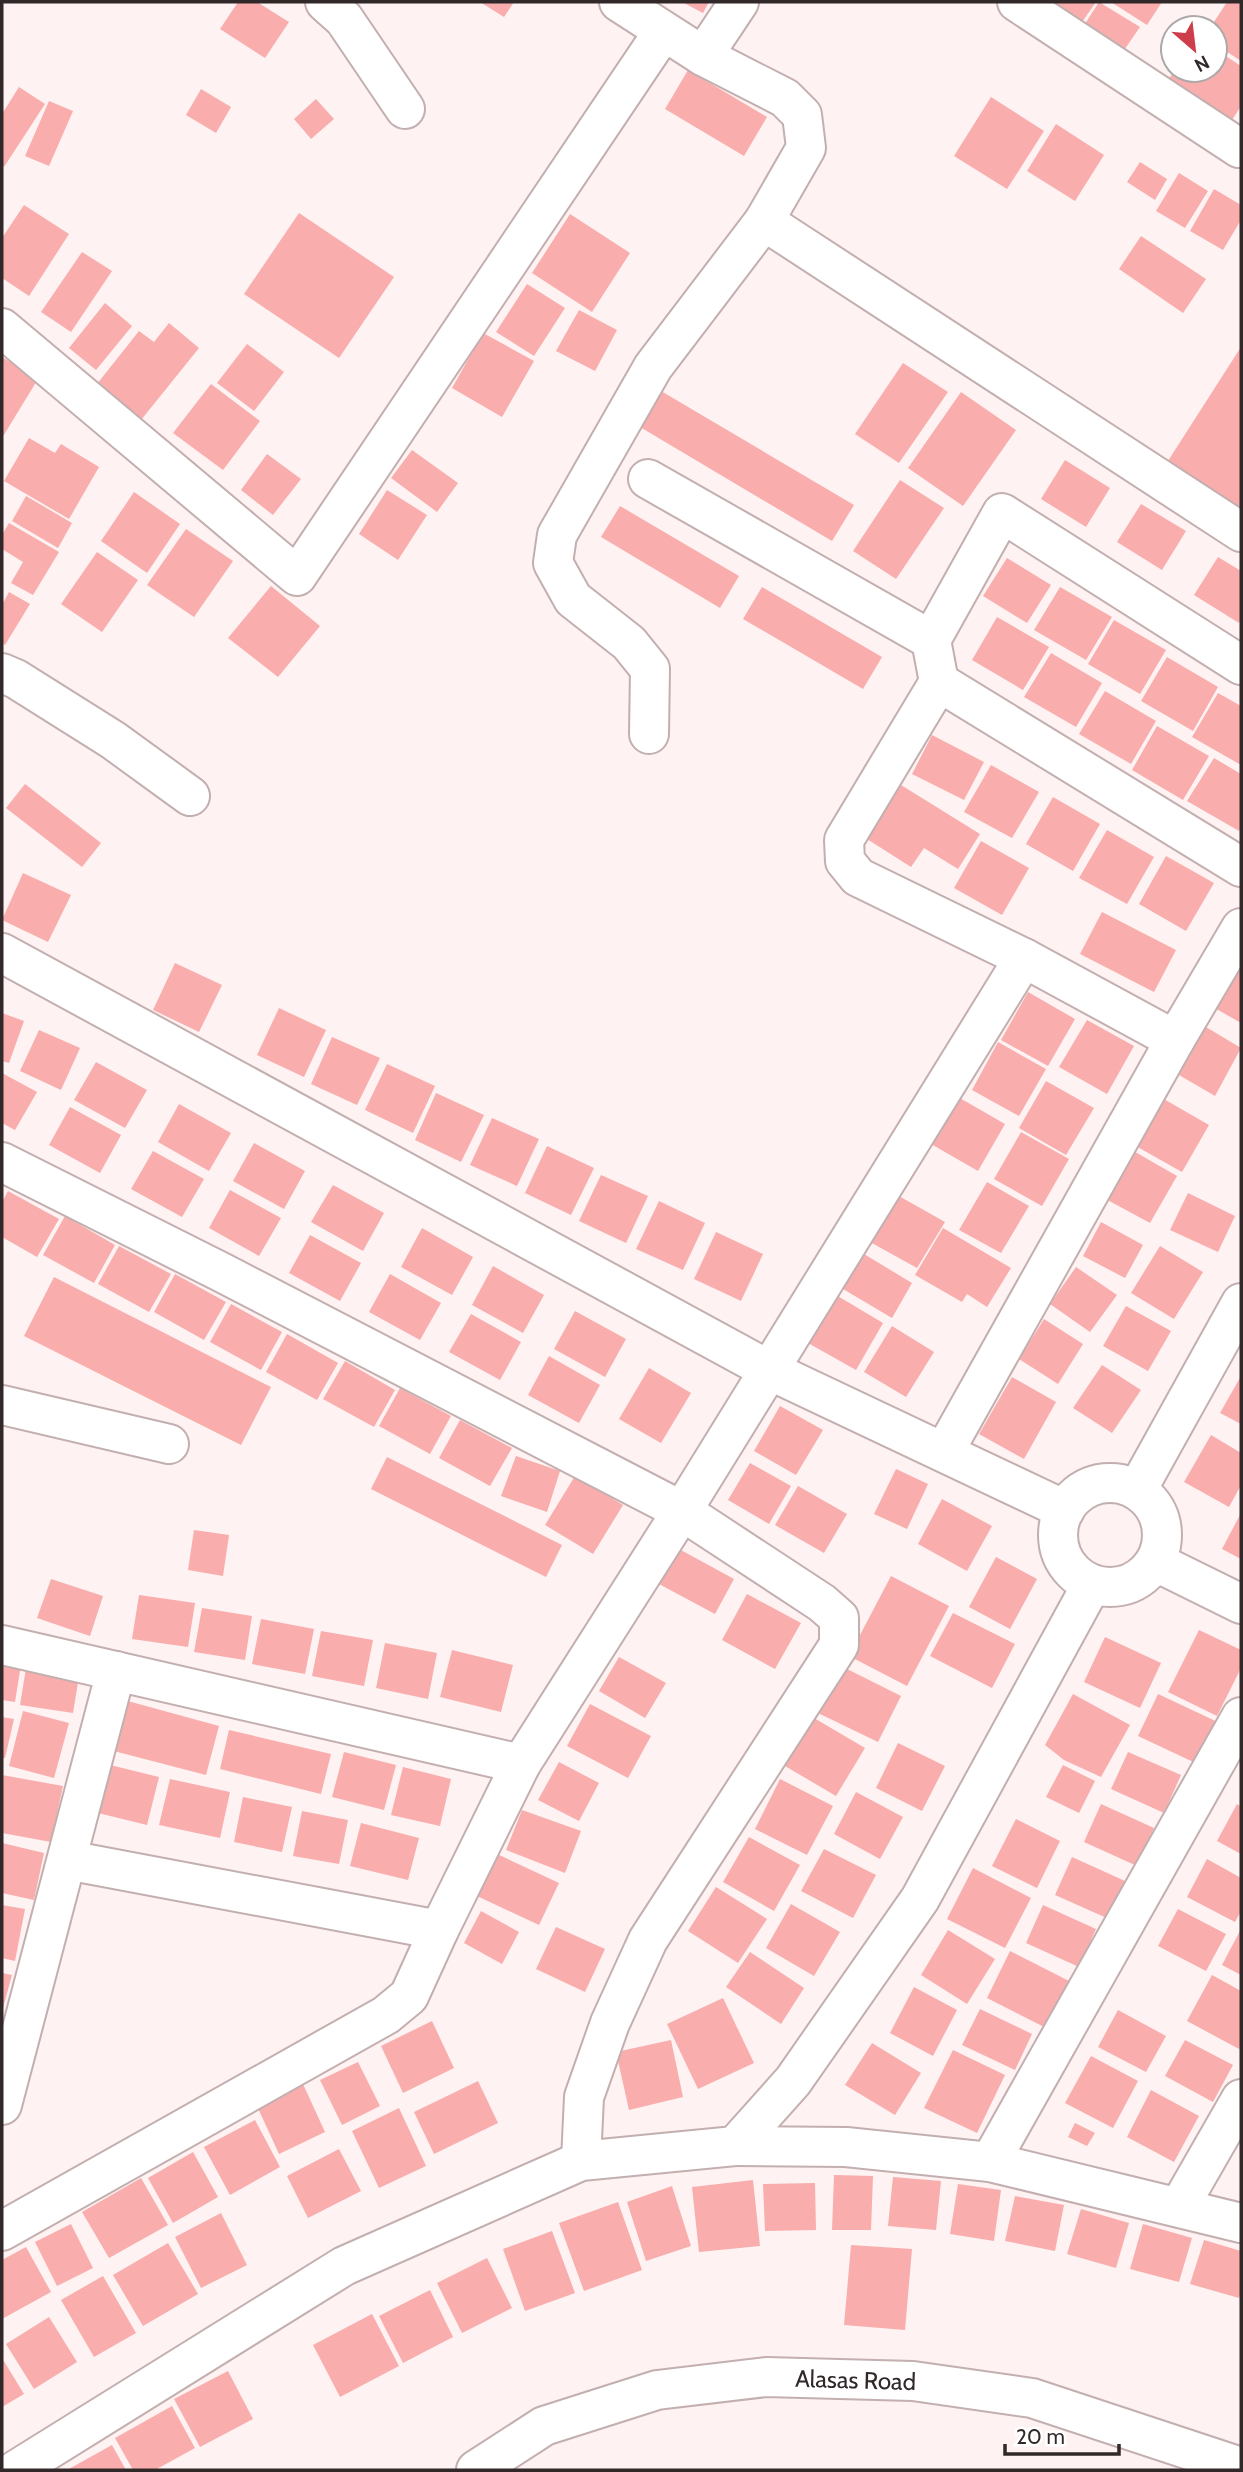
<svg xmlns="http://www.w3.org/2000/svg" width="1243" height="2472" viewBox="0 0 1243 2472" font-family="Cabin,sans-serif">
<style>
.building{fill:#f9adad}
.lines{fill:none;stroke-linecap:round;stroke-linejoin:round}
.minor-casing{stroke:#c3afaf;stroke-width:42}
.minor{stroke:#fff;stroke-width:38}
.labels{text-anchor:middle;dominant-baseline:central;stroke-width:5;stroke-linejoin:round;paint-order:stroke}
.street-label{font-size:24px;fill:#312929;stroke:#fff}
</style>
<rect width="100%" height="100%" fill="#fff2f2"/>
<path class="building" d="M238,2H257L289,22L265,58L220,29Z
M480,2H514L504,17Z
M682,2H709L703,13Z
M1044,2H1096L1080,25Z
M1099,2L1140,27L1120,56L1081,30Z
M1111,2H1162L1147,25Z
M1227,2H1241V61L1215,44V28H1210Z
M1215,49L1241,66V106L1232,120L1168,80L1175,70H1215Z
M688,70L767,117L744,156L665,109Z
M19,87L45,104L4,167L2,165V114Z
M201,89L231,107L216,133L186,115Z
M991,97L1044,131L1007,189L954,156Z
M316,99L334,119L311,139L294,119Z
M49,101L73,111L49,166L25,156Z
M1056,124L1104,155L1075,201L1027,171Z
M1140,162L1167,179L1155,200L1127,182Z
M1179,173L1208,191L1185,228L1156,211Z
M1214,189L1241,205V220L1223,250L1190,231Z
M24,205L69,234L29,296L2,278V238Z
M299,213L394,277L339,358L244,294Z
M570,214L630,253L592,312L532,273Z
M1141,236L1206,279L1183,313L1119,269Z
M82,252L112,271L71,332L41,312Z
M527,284L565,308L534,356L496,332Z
M105,303L132,326L96,370L69,348Z
M579,310L617,330L595,371L556,351Z
M169,323L199,348L137,425L93,389L139,331L154,342Z
M483,333L534,361L502,417L452,388Z
M247,344L284,372L254,411L217,383Z
M1241,347V512L1166,464Z
M2,357L38,379L2,438Z
M903,363L948,392L899,463L855,434Z
M211,384L260,421L223,470L173,433Z
M661,391L854,505L832,541L640,427Z
M961,392L1016,430L963,506L908,468Z
M29,438L55,453L61,444L99,467L69,519L4,481Z
M412,450L458,483L437,512L391,478Z
M267,454L301,479L273,515L241,490Z
M1065,460L1110,488L1086,527L1041,499Z
M900,480L944,508L896,579L853,551Z
M387,490L427,515L398,560L359,534Z
M134,492L180,524L147,573L101,541Z
M26,496L72,523L58,548L12,521Z
M1141,504L1186,531L1162,570L1117,542Z
M620,506L739,576L720,608L601,537Z
M9,523L59,552L33,595L11,583L23,562L2,549V535Z
M186,529L233,561L194,617L147,585Z
M97,552L138,580L102,632L61,604Z
M1218,557L1241,571V619L1239,623L1194,595Z
M1007,558L1051,585L1027,623L983,596Z
M271,586L320,626L278,677L228,638Z
M762,587L882,657L863,689L743,619Z
M1060,587L1112,617L1086,660L1034,630Z
M9,592L30,604L5,645L2,643V605Z
M997,617L1049,647L1023,690L972,660Z
M1114,620L1166,650L1140,694L1088,664Z
M1051,653L1102,683L1076,727L1024,697Z
M1167,657L1218,687L1193,731L1141,701Z
M1105,691L1156,721L1131,764L1079,734Z
M1218,693L1241,706V765L1192,737Z
M1157,726L1209,756L1183,800L1132,770Z
M932,735L984,762L964,800L912,774Z
M1214,758L1241,774V827L1239,831L1187,801Z
M991,765L1039,792L1012,838L964,812Z
M25,784L101,843L82,867L6,808Z
M901,785L980,834L958,869L924,848L911,867L867,839Z
M1053,797L1100,824L1073,871L1026,844Z
M1107,830L1154,857L1127,904L1079,878Z
M981,841L1029,868L1002,915L954,888Z
M1166,856L1214,883L1186,931L1139,904Z
M23,873L71,895L48,942L2,920Z
M1102,912L1176,950L1154,992L1080,954Z
M1241,959V1023L1213,1007Z
M175,963L222,985L199,1032L153,1010Z
M1028,992L1075,1019L1048,1066L1001,1040Z
M279,1008L326,1030L304,1077L257,1055Z
M2,1013L24,1021L9,1063L2,1061Z
M1087,1020L1134,1046L1107,1094L1059,1067Z
M1206,1027L1241,1048L1215,1096L1179,1075Z
M39,1030L80,1048L61,1090L20,1071Z
M332,1037L380,1058L357,1105L311,1084Z
M998,1042L1046,1069L1019,1116L972,1090Z
M96,1062L147,1090L125,1128L74,1100Z
M387,1064L435,1086L413,1133L365,1110Z
M2,1073L37,1092L15,1130L2,1123Z
M1046,1081L1094,1108L1066,1155L1019,1128Z
M436,1093L484,1115L461,1162L415,1140Z
M958,1097L1005,1124L978,1171L931,1144Z
M1162,1098L1209,1125L1182,1172L1134,1145Z
M179,1104L231,1133L209,1171L158,1142Z
M70,1107L121,1135L100,1173L49,1145Z
M492,1118L539,1139L517,1186L470,1165Z
M1021,1132L1069,1159L1042,1206L994,1179Z
M254,1143L305,1171L284,1209L233,1181Z
M547,1146L594,1168L571,1215L525,1193Z
M1130,1149L1177,1176L1150,1223L1102,1197Z
M153,1151L204,1179L182,1217L131,1189Z
M601,1175L648,1196L626,1243L579,1221Z
M987,1182L1029,1206L1001,1253L959,1230Z
M333,1185L384,1213L363,1251L311,1222Z
M230,1190L281,1218L259,1256L209,1228Z
M8,1191L59,1219L37,1257L2,1237V1202Z
M1188,1193L1235,1216L1218,1252L1170,1230Z
M897,1195L945,1222L917,1268L870,1242Z
M659,1201L705,1223L683,1270L636,1249Z
M65,1216L115,1245L94,1283L43,1255Z
M1101,1222L1143,1245L1125,1278L1083,1256Z
M422,1228L473,1257L452,1295L401,1267Z
M943,1228L1011,1268L987,1307L967,1294L962,1302L915,1275Z
M716,1232L763,1254L741,1301L694,1279Z
M310,1235L361,1263L340,1301L289,1273Z
M119,1246L171,1274L149,1312L98,1284Z
M1160,1246L1203,1272L1174,1319L1131,1293Z
M859,1251L912,1283L892,1318L838,1286Z
M493,1266L544,1295L523,1333L472,1305Z
M1076,1267L1117,1295L1090,1332L1050,1304Z
M175,1274L226,1302L204,1340L154,1312Z
M390,1274L441,1303L420,1340L369,1312Z
M54,1277L271,1387L241,1445L24,1336Z
M836,1295L883,1323L856,1370L808,1343Z
M231,1304L282,1332L261,1370L210,1342Z
M1126,1306L1171,1331L1148,1371L1103,1346Z
M575,1311L626,1339L605,1377L554,1349Z
M471,1314L521,1342L500,1380L449,1352Z
M1044,1319L1083,1344L1058,1384L1019,1359Z
M892,1326L934,1352L906,1397L864,1372Z
M287,1334L338,1363L317,1400L266,1372Z
M549,1356L600,1385L579,1423L528,1395Z
M345,1361L395,1390L374,1427L323,1399Z
M1102,1365L1141,1390L1112,1433L1073,1408Z
M649,1368L691,1393L661,1443L619,1419Z
M1241,1376V1424L1220,1413Z
M1012,1377L1056,1402L1024,1459L979,1434Z
M400,1388L451,1416L430,1454L379,1426Z
M780,1406L823,1430L796,1475L754,1451Z
M460,1420L512,1448L490,1486L439,1458Z
M1211,1435L1241,1453V1485L1229,1507L1184,1482Z
M516,1456L560,1471L547,1512L501,1496Z
M387,1457L562,1545L546,1577L371,1489Z
M750,1463L791,1486L769,1524L728,1500Z
M896,1469L928,1484L907,1529L874,1514Z
M575,1476L623,1505L593,1554L545,1525Z
M798,1486L847,1514L824,1553L775,1525Z
M942,1499L992,1526L967,1571L918,1544Z
M1241,1513V1559L1222,1549Z
M194,1530L229,1535L223,1576L188,1570Z
M679,1549L734,1579L715,1614L659,1584Z
M996,1557L1037,1579L1010,1629L969,1607Z
M891,1576L949,1606L907,1686L849,1656Z
M51,1579L103,1596L90,1636L37,1618Z
M747,1594L801,1623L775,1669L722,1640Z
M139,1595L195,1603L188,1647L132,1639Z
M202,1608L252,1616L245,1660L194,1652Z
M953,1613L1015,1644L992,1688L930,1656Z
M261,1619L314,1629L305,1674L252,1664Z
M1199,1630L1241,1650V1668L1217,1716L1168,1692Z
M321,1631L373,1640L364,1686L312,1676Z
M1105,1637L1161,1663L1140,1708L1084,1682Z
M385,1643L437,1653L428,1699L376,1688Z
M452,1650L513,1665L501,1712L440,1697Z
M2,1655L22,1658L15,1702L2,1700Z
M28,1656L81,1664L73,1713L20,1705Z
M619,1657L666,1683L645,1718L599,1691Z
M841,1666L901,1696L878,1742L818,1713Z
M1073,1694L1130,1725L1101,1777L1064,1760L1045,1745Z
M1158,1694L1224,1725L1204,1767L1138,1736Z
M124,1700L219,1726L206,1775L110,1750Z
M590,1704L651,1736L628,1778L567,1746Z
M23,1711L69,1723L54,1778L9,1766Z
M2,1717L14,1719L5,1758H2Z
M814,1718L865,1748L836,1796L785,1766Z
M229,1730L331,1754L321,1794L220,1769Z
M898,1743L945,1766L922,1811L876,1788Z
M344,1752L396,1765L384,1810L332,1797Z
M1128,1752L1181,1775L1164,1813L1111,1789Z
M559,1762L599,1783L579,1821L538,1800Z
M106,1764L159,1777L147,1825L94,1812Z
M1063,1765L1095,1781L1079,1813L1046,1797Z
M403,1767L451,1779L440,1826L391,1815Z
M2,1775L63,1786L51,1842L2,1833Z
M170,1779L230,1792L220,1838L159,1825Z
M780,1779L833,1806L807,1855L755,1829Z
M856,1792L903,1817L880,1859L834,1834Z
M243,1797L292,1807L282,1852L234,1842Z
M1101,1804L1154,1828L1137,1866L1084,1842Z
M1237,1804L1241,1807V1854L1217,1841Z
M522,1810L581,1831L565,1873L506,1850Z
M302,1811L348,1820L339,1864L293,1856Z
M1016,1819L1060,1841L1037,1888L992,1866Z
M361,1823L419,1838L408,1880L350,1866Z
M749,1837L800,1865L774,1911L723,1882Z
M2,1843L44,1853L34,1900L2,1893Z
M824,1849L876,1875L853,1918L801,1891Z
M497,1854L559,1883L539,1925L477,1896Z
M1072,1857L1125,1881L1109,1919L1055,1895Z
M1207,1859L1241,1878V1911L1235,1922L1187,1897Z
M973,1868L1031,1898L1005,1948L947,1919Z
M716,1887L767,1919L738,1963L688,1931Z
M791,1904L840,1932L814,1976L766,1948Z
M2,1905L25,1909L15,1961L2,1958Z
M1043,1905L1096,1929L1079,1967L1026,1943Z
M1178,1909L1226,1934L1206,1971L1158,1946Z
M481,1911L519,1932L502,1964L464,1943Z
M556,1927L605,1949L585,1992L536,1969Z
M1241,1929V1975L1222,1965Z
M948,1930L995,1959L967,2004L921,1975Z
M1010,1951L1071,1982L1048,2029L987,1998Z
M750,1952L804,1988L781,2024L726,1987Z
M2,1973L12,1975L3,2008H2Z
M1212,1975L1241,1991V2044L1239,2049L1187,2021Z
M914,1987L957,2010L933,2056L890,2033Z
M723,1998L754,2063L698,2089L667,2024Z
M980,2009L1032,2034L1015,2070L962,2045Z
M1118,2010L1166,2036L1146,2072L1098,2047Z
M432,2021L454,2068L403,2093L381,2046Z
M671,2040L683,2097L629,2110L616,2052Z
M1185,2040L1233,2065L1213,2102L1165,2076Z
M872,2043L921,2073L895,2115L845,2085Z
M953,2050L1005,2075L977,2133L924,2108Z
M1091,2056L1138,2081L1113,2128L1065,2103Z
M358,2062L380,2106L342,2125L320,2080Z
M478,2081L498,2123L434,2154L414,2112Z
M303,2084L325,2132L279,2154L257,2106Z
M1151,2090L1199,2116L1174,2162L1127,2137Z
M399,2108L426,2166L379,2188L352,2131Z
M255,2120L280,2167L230,2195L204,2147Z
M1075,2123L1095,2133L1087,2146L1068,2137Z
M339,2149L361,2191L308,2218L287,2176Z
M193,2152L218,2197L173,2223L148,2178Z
M834,2175L873,2176L871,2230H832Z
M893,2177L941,2181L936,2230L888,2226Z
M141,2178L168,2225L109,2258L82,2212Z
M753,2180L760,2246L699,2252L692,2187Z
M815,2183L816,2230L765,2231L763,2184Z
M958,2184L1001,2190L994,2241L950,2234Z
M672,2186L691,2246L646,2261L627,2202Z
M1015,2196L1064,2205L1055,2251L1005,2241Z
M618,2202L642,2270L584,2291L559,2223Z
M1081,2209L1129,2223L1116,2268L1067,2254Z
M221,2213L247,2265L201,2288L175,2237Z
M71,2224L93,2268L57,2286L35,2242Z
M1143,2224L1192,2238L1179,2282L1130,2269Z
M552,2231L575,2293L525,2311L503,2249Z
M1204,2240L1241,2251V2291L1239,2298L1190,2284Z
M168,2243L198,2294L143,2326L113,2275Z
M851,2245L912,2249L905,2330L844,2325Z
M26,2247L51,2292L2,2319V2260Z
M487,2258L512,2308L462,2333L437,2283Z
M103,2276L136,2333L94,2357L61,2300Z
M430,2290L453,2337L403,2363L379,2316Z
M372,2314L399,2366L340,2397L313,2345Z
M49,2317L77,2362L34,2389L6,2344Z
M2,2358L24,2394L2,2407Z
M228,2371L253,2419L200,2447L174,2399Z
M172,2406L195,2448L155,2470H133L115,2438Z
M112,2445L126,2470H67Z"/>
<g class="lines">
<defs>
<g id="minor">
<path d="M325,2L344,19L405,109"/>
<path d="M619,2L703,56L785,98L802,115L806,148L764,221L653,367L557,535L553,563L573,599L629,643L650,669L649,734"/>
<path d="M1017,2L1239,148"/>
<path d="M703,56L739,2"/>
<path d="M764,221L1241,532"/>
<path d="M2,328L297,576L663,32"/>
<path d="M648,479L931,640L939,682L1241,867"/>
<path d="M931,640L1002,513L1241,665"/>
<path d="M2,673L16,679L113,740L190,796"/>
<path d="M939,682L844,840L845,861L858,877L1024,958L1175,1040"/>
<path d="M2,953L769,1370L1065,1510"/>
<path d="M2,1162L221,1272L682,1511L822,1603L839,1618V1645L648,1940L610,2023L584,2097L581,2161"/>
<path d="M2,1405L169,1444"/>
<path d="M944,1452L1175,1040L1241,928"/>
<circle cx="1110" cy="1535" r="52"/>
<path d="M1137,1490L1241,1303"/>
<path d="M1156,1562L1241,1604"/>
<path d="M2,1645L521,1764"/>
<path d="M67,1860L439,1930"/>
<path d="M2,2105L116,1671"/>
<path d="M735,2146L846,2147L990,2162L1241,2223"/>
<path d="M990,2162L1241,1717"/>
<path d="M1179,2207L1241,2099"/>
<path d="M2,2231L386,2015L409,1996L439,1930L521,1764L682,1511L1024,958"/>
<path d="M16,2470L344,2266L581,2161L735,2146L793,2081L920,1899L1092,1584"/>
<path id="s1" d="M476,2470L544,2426L657,2390L766,2377L913,2381L1032,2398L1241,2467"/>
</g>
</defs>
<use href="#minor" class="minor-casing"/>
<use href="#minor" class="minor"/>
</g>
<g class="labels">
<g class="street-label">
<text stroke="none"><textPath href="#s1" startOffset="399">Alasas Road</textPath></text>
</g>
</g>
<rect width="1243" height="2472" fill="none" stroke="#312929" stroke-width="7"/>
<g transform="translate(1194 49) rotate(152)"><circle r="33" fill="#ffffff" stroke="#ada9a9" stroke-width="2"/>
<path d="M0-5L12 26L0 18L-12 26Z" fill="#cd3d4a"/>
<text y="-10" font-size="19" font-weight="bold" text-anchor="middle" fill="#312929">N</text>
</g>
<path d="M1005 2444v10h114v-10" fill="none" stroke="#312929" stroke-width="3.5"/>
<text x="1016" y="2444" font-size="21" fill="#312929" stroke="#ffffff" stroke-width="5" paint-order="stroke">20 m</text>
</svg>
